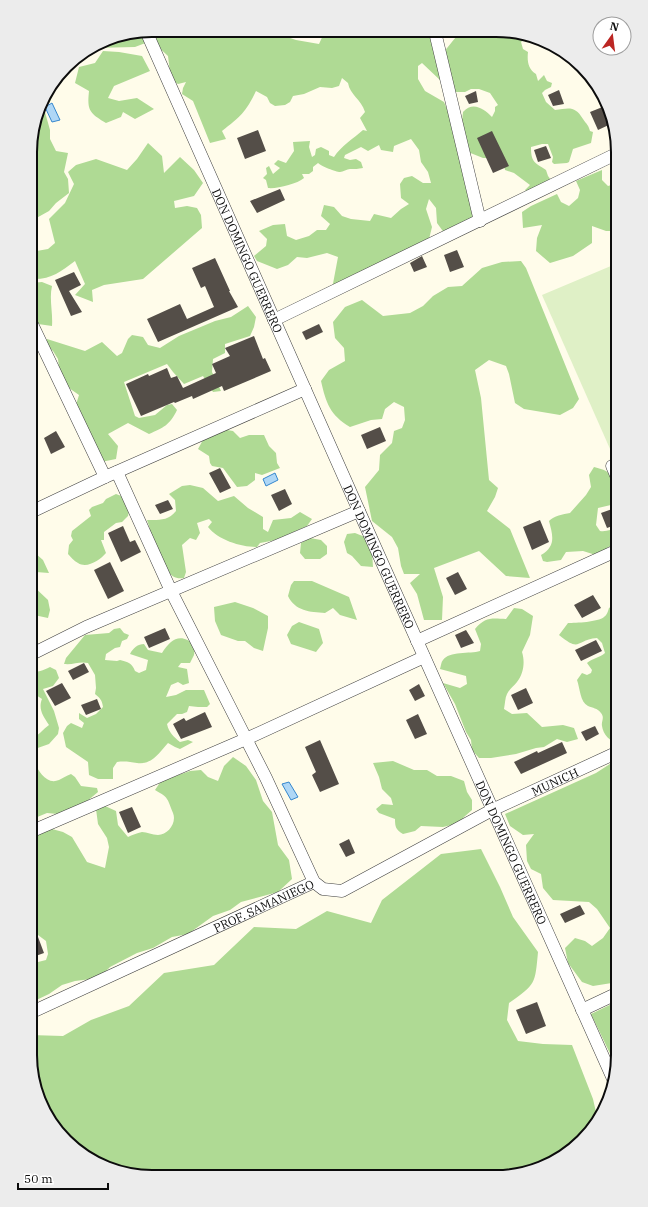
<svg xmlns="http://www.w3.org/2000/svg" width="648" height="1207" viewBox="0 0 648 1207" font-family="'IBM Plex Serif',serif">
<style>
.forest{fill:#afda94}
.pitch{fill:#dff0c6}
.water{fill:#afd7f6;stroke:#3587ce}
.building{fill:#544e48}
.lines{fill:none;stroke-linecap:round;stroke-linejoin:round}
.street-casing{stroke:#3f3f3f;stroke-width:13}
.street{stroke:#fff;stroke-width:12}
.labels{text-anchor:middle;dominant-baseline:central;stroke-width:4;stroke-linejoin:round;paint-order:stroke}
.street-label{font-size:12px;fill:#0c0c0c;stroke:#fff}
.rim{fill:none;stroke:#0c0c0c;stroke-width:2}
</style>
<rect width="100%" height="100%" fill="#fffcea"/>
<path class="forest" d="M152,30L256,31L261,36L263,31H270L296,40L319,44L325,31L432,32L441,81L422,63L418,66V79L425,91L444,102L452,121L477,219L445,234L437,223L436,208L429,199L426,209L432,227L429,239L332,289L338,257L327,253L307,258L297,257L288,265L277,269L257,261L254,256L266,246L267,239L259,231L273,225L285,224L287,236L296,240L309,236L317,230H326L330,224L321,216L324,205L334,207L342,216L351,219L370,221L374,214L391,218L401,209L409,204L401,198L400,184L404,178L412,176L423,183H431L428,172L421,162L419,150L411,139L394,146L393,152L381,150L379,145L368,151L361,147L345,155L344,158L350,160L356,159L361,162L363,168C358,169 355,169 350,169C347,169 343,172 340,172C336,172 321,166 318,163L313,167V171L309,174H302L304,178C297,184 277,189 268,188L266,180L263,178L267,174L266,168L269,166L273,174L280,168L274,164L278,160L286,163L294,151L293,142L310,141L309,147L312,157L315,155L316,149L321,147L329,151V155L334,157C341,146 353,139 363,130L367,131L360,118L365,112C361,99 350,95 348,83L342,78L339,86L332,88L320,87L304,94L293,96L290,102L285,105L275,106L270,103L267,97L256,91C246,112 240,117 222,131L226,139L210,143L193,101L182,94L183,88L186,82L178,84L171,80L168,56L154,43Z
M144,32L148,42L135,47L92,48L105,39Z
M460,32H520L527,36L521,42L523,49L528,52C527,61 528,69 536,74L538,81L544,75L547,81L552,83L551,87L545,90L542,93L546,102L555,110C570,108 575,106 583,119C587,125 588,124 590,131L593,132L591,143L573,149L569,162L567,163L554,164L552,162L553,157L548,144H542L531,147C531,162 534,162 546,170L548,176L551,180L528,193L525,190L530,185L514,173L505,170L504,166L487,158H483L468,152L462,121L463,112C473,101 484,109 492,117L495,111V107L498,105L490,93L479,89H471L465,92H454L443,53Z
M103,51L119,52L142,56L150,71L114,86L108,98L119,101L137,98L154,109L135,119L123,112L121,117L106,123C89,113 87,110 89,91L75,83L79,67L95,63Z
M50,88L53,92L50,102L43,105L50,130V139L56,151L68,153L64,172L68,179L69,193L56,203L49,211L31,221V213L38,198L31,191V136L43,98Z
M148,143L162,156L164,173L180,157L194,170L203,183L194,196L174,201L175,208L187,206L197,208L201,215L202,228L143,279L104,285L92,290L93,302L75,295L85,284L75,261C60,272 51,280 31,279V252L48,249L55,243L49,219L65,203L74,184L68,172L76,165L96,159L127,170L137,159Z
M602,170V180L608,186L618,183V231H606L592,226V243L573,256L550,263L536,251L537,238L542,225L523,228L522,212L531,206L557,194L561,202L569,206L578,198L580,190L576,181Z
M521,261L526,268L579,399L573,408L560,415L524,409L515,403L509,374L506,366L489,360L475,370L481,398L489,480L498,488L495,497L487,511L510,529L530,578L506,576L479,551L434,568L443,597L442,620H424L417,594L410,583L420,574H404L401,566L398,548L392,537L372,521L365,487L379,470L380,455L392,443L394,431L402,428L405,420L404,407L394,402L385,409L382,419L371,420L350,427C330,415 326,403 321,381L329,370L345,361L344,348L335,338L333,322L345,307L362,300L383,316L410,313L423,306L433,296L448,287L462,286L482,268L502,262Z
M42,282L52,286C49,299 53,312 52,326L38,324L31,311V283Z
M248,306L256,317L254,327L250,336L225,344V353L213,359L212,372L221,391L213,392L203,376L184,384L173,372L167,364L124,382L135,416L139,418L155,415L167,405L172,404L177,410C170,425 163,428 149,434L128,423L108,434L118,446L116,459L101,462L75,408L79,395L69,388L59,368L58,359L53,351L45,344L47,339L85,351L102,342L117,356L122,353L128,339L132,335L143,337L148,345L160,348L179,336L215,321L231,317Z
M221,429L233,431L240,438L249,435H264L269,446L276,453L277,463L280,468L262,475L255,473V480L247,486L237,487L223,468L212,466L210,463L209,456L198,449L203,440Z
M594,467C597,468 603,469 606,471C615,478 618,490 618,501L615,504L598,508L596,525L600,531C607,532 611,529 618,529V544L608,547L599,556L583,551L566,552L561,560L547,562L543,561L541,555C556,546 553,536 549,521C554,516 563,514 570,513L586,495L591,487L589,475Z
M190,485L203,488L218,501L234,496L248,508L263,517V529L268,532L273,520L291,518L300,512L312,519L307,526L276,540L260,543L257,547C241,547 218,540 208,527L212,522L209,519L197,523L200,533L196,540L190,538L182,545L186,572L184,578C176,579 172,577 168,571L149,533L150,529L147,520C159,520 168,521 176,511L175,500L169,494L182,486Z
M116,494L124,497L129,511L128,516L122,522L116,523L104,532V540H101L106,553C100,560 87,569 78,563C74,561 71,557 68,554L69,545L73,540L71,536L72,531L91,516L89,510L92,507L103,503L106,499Z
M31,530L37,533L33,548L35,553L43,560L49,573L36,572L31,574Z
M355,533L365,537L372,552L373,567L361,566L352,556L347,553L344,542L347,534Z
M310,538L321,540L327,546V554L320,559H305L300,553L301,543Z
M294,581H312L349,597L357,620L340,615L333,608L325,613C310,612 295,611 288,596L291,585Z
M31,584L48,600L50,610L48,618L34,615L30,610Z
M235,602L253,608L268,616V628L263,651L254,648L245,641H238L221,635L215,621L214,607Z
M615,604H618V743C610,742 603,734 602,726C601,721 605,718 601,713C597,708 593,708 588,706C580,702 580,688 577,680L582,673L587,675L591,673L592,670L587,663C593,658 599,658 605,653L602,643L597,638C575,640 581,653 559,635L568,623C576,623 598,622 604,617C607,615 608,611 609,608Z
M514,608L522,609L533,616L530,635L522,652C525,661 524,673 517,682C514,686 510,688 507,694C505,698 505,704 504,709L512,714L527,713L542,727L563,725L574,728L578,739L567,742L557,739L544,747L536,748L516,754L491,758H479L472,750L471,740L466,732L455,704L443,683L460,688L467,684L466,676L440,669C441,666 441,662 443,660C449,651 470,654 480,651L481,644L475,629C485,617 491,618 506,619Z
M299,622L319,629L323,643L316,652L291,644L287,635L292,626Z
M120,628L124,633L129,635L127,639L122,641L120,647L115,648L106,654L105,660L117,661L120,660C128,662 132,663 135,671L139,673L146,670L148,660L130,654C133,648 138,644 144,644L148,650L162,653C171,639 181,632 195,646L194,655L190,663H181L178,667L187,669L189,683L183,685L178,682L171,685L166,697L176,695L186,690H204L210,704L207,707H198L189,706L187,712L182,714H177L167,724C169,733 174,737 180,742L188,740L193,742L180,749L175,747L168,743C159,753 152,765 137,763C130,762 125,761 117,762L113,768V779H98L89,775L88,762L66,747L63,733L67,726L71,723L82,728L84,723L79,719V713L87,718L96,714L103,707C102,700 100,698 95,694L96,688L95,675L88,663C79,661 74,665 64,664L66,658L85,635L109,633L114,629Z
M50,667L56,670L59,678L53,686L43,689L54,711L59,728L58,734L49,744L32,750H30V738L32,739C38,736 43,729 49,725C43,716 38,709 42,699L36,695L33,689L30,687V674C38,671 43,671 50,667Z
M30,756L32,757C36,767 45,786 59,780C63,778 66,776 71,774L75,777L81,786L97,788L98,792L86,802L58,814L47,813L30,820Z
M233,757L246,766L256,780L263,801L272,812L278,845L289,860L292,879L278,892L241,902L230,910L213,916L188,934L172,937L153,948L137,953L110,967L99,978L75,981L62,985L49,994L30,1003V964L46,960L48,954L46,941L30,929V837L52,829L63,832L72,837L87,862L105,868L109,847L107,838L98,824L96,809L105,806L116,811L118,825L128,837C132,835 137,833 142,832C147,832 152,835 158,835C168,835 177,823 173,813C167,798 169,798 155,790L161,781L190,771L201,770L208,777L218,781L224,766Z
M393,761L414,770H427L437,776H451L464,781L467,792L472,800V810L464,817L460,823L443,827L421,826L415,831L403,834C396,830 395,827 395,819L379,813L376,809L382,804L393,805L391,798L382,789L379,777L373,763Z
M618,761V790L616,797L618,801V982L593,986L582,982L568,963L565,948L575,938L585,941L592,946L603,938L610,928L597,909L589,902L553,900L543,888L541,874L531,869L527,861L526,845L534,834L523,835L510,826L505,814L596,773L613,762Z
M481,849L500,887L513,917L538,952C535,984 536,984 509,1003L507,1020L518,1041L543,1044L572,1045L593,1099L598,1121C585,1142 559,1162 536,1170C524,1175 509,1175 496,1177L136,1176L105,1168L72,1147L36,1094L30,1055V1035L63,1036L91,1020L129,1006L164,973L214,965L254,927L296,929L327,911L371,923L382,900L441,854Z
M618,1001V1063L617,1068L591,1014Z"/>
<path class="pitch" d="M618,263V467L542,295Z"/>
<path class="water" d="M52,103L60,120L52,122L45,107Z
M275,473L278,480L266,486L263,479Z
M289,782L298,797L291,800L282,784Z"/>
<path class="building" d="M559,90L564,104L553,106L548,95Z
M476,91L478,102L469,104L465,96Z
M605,106L613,123L598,130L590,112Z
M258,130L266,151L245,159L237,138Z
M492,131L509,166L493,173L477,138Z
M546,146L551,158L538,162L534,150Z
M280,189L285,200L257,213L250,201Z
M457,250L464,267L450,272L444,255Z
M422,256L427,267L414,272L410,263Z
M215,258L230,291H229L238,307L158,342L147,319L180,304L187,319L214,307L205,286L201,288L192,268Z
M74,272L81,285L69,291L82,312L71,316L55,280Z
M319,324L323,332L306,340L302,332Z
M254,336L263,359L265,358L271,371L224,391L222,386L193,399L192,396L175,403L174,402L141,416L126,384L148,374L149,376L167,368L171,378L177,376L183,388L216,373L212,364L230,356L225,348Z
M380,427L386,441L367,449L361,435Z
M56,431L65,447L51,454L44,438Z
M220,468L231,488L220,493L209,473Z
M285,489L292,504L279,511L271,495Z
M168,500L173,509L160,514L155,505Z
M615,508L618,514V524L607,528L601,513Z
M540,520L549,542L532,550L523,527Z
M123,526L130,542L135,540L141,552L121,562L108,533Z
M110,562L124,591L108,599L94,570Z
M458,572L467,589L455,595L446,578Z
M593,595L601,608L582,618L574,605Z
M165,628L170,639L149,648L144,637Z
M466,630L474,643L461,648L455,635Z
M596,640L602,651L581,661L575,650Z
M84,663L89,672L73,680L68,671Z
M62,683L71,698L55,706L46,691Z
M419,684L425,696L415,701L409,690Z
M526,688L533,703L518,710L511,695Z
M97,699L101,709L86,715L81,705Z
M205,712L212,727L181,739L173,724L184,718L186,721Z
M418,714L427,734L415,739L406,720Z
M595,726L599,734L586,741L581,732Z
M320,740L339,784L320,792L312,775L316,772L305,747Z
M562,742L567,753L521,774L514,762L537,751L538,753Z
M132,807L141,827L128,833L119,812Z
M349,839L355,853L346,857L339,844Z
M580,905L585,914L565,923L560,914Z
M38,937L44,953L30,958V939Z
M537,1002L546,1026L526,1034L516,1010Z"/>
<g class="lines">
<defs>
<g id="street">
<path id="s1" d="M146,31L359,511L614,1081"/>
<path d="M435,32L480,221"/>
<path d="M274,320L618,153"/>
<path d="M31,322L105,477"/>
<path d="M612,466L618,480"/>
<path id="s2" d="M117,472L171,591L266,778L314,882L323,889L342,891L492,810L618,752"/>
<path d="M31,512L105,477L305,389"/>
<path d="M417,641L618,550"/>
<path d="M30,655L86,627L359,511"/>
<path d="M30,832L246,739L424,657"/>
<path d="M582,1010L618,993"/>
<path id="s3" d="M30,1013L314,882"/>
</g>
</defs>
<use href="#street" class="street-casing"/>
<use href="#street" class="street"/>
</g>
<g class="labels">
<g class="street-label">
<text stroke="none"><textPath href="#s1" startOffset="251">DON DOMINGO GUERRERO</textPath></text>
<text stroke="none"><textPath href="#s1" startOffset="575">DON DOMINGO GUERRERO</textPath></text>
<text stroke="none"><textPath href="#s2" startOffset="725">MUNICH</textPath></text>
<text stroke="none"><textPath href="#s1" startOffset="899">DON DOMINGO GUERRERO</textPath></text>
<text stroke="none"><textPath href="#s3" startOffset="257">PROF. SAMANIEGO</textPath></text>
</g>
</g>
<path d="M0 0H648V1207H0ZM152 37H496A115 115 0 0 1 611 152V1055A115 115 0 0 1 496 1170H152A115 115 0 0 1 37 1055V152A115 115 0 0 1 152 37Z" fill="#ececec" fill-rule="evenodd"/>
<path class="rim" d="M152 37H496A115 115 0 0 1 611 152V1055A115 115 0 0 1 496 1170H152A115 115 0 0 1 37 1055V152A115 115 0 0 1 152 37Z"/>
<g transform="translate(612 36) rotate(14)"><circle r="19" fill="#ffffff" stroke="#9e9e9e"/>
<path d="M0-3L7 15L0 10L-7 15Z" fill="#bc2623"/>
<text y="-6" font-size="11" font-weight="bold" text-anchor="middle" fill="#0c0c0c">N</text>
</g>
<path d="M18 1183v6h90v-6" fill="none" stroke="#0c0c0c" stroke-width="2"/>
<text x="24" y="1183" font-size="12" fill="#0c0c0c" stroke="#ffffff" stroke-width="3" paint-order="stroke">50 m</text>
</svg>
